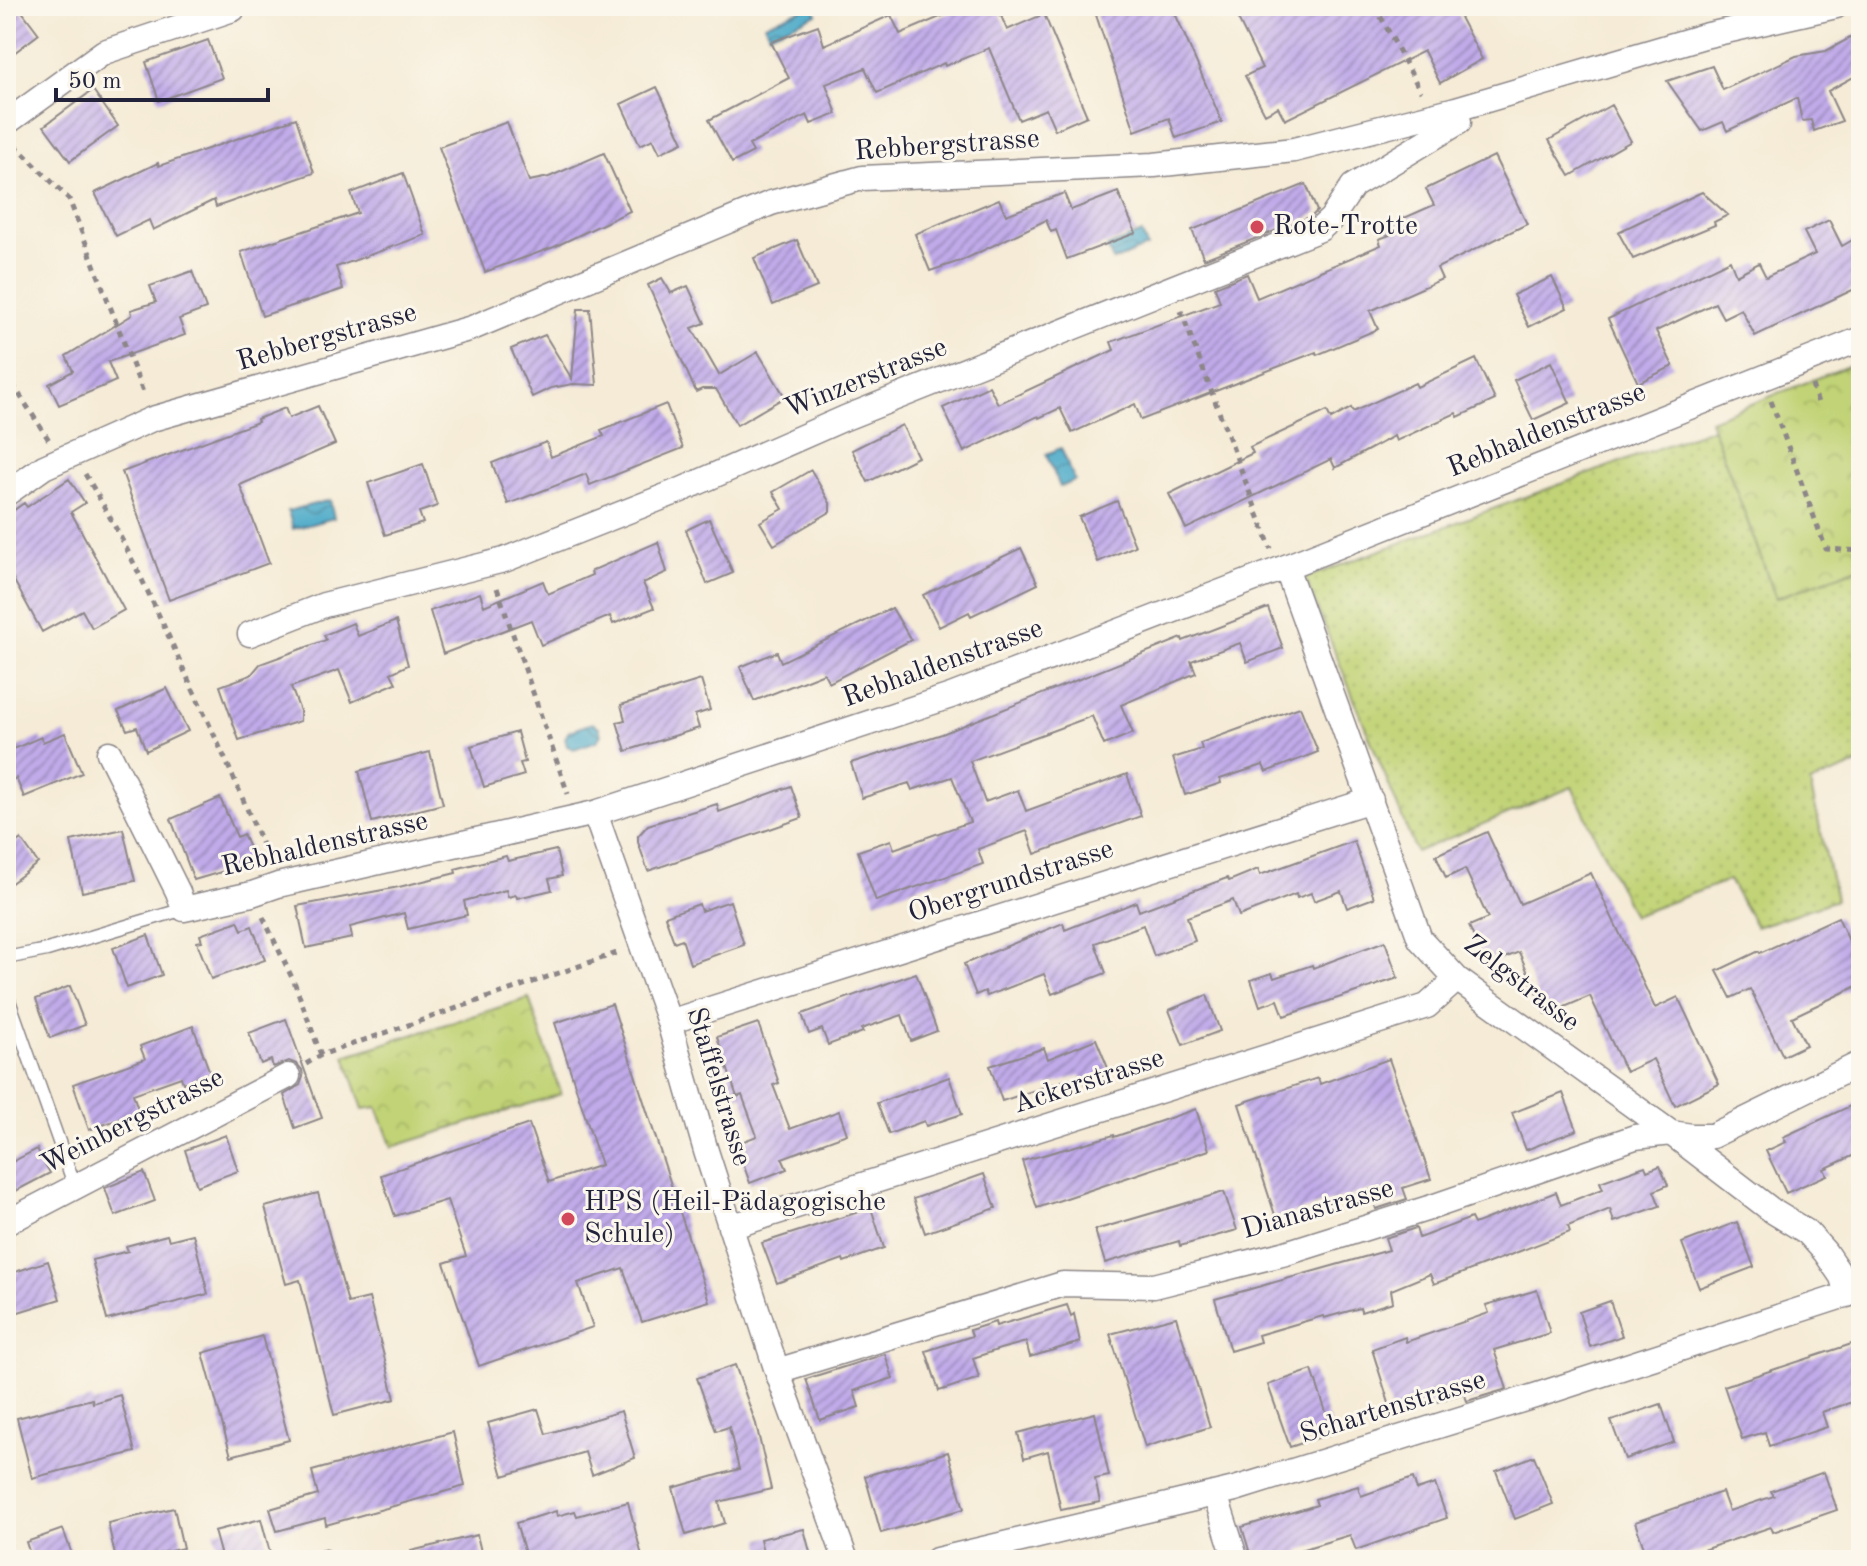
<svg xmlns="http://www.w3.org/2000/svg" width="1867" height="1566" viewBox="0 0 1867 1566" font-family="'Old Standard TT',serif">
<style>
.grass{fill:url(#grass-dots);stroke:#727a58;stroke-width:2}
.park{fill:url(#park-crowns);stroke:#727a58;stroke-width:2}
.water{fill:url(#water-waves);stroke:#366682;stroke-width:2}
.building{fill:url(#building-hatch)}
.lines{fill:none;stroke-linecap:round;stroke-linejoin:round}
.service-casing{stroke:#8c8688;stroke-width:15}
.minor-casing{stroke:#8c8688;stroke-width:27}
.path{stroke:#8c8688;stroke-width:5;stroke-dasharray:6 6;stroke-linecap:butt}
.service{stroke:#fff;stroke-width:12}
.minor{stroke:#fff;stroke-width:24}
.poi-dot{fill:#d1495b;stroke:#fbf7ec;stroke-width:3}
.labels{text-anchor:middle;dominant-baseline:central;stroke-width:6;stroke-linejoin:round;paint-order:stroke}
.street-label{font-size:28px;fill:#22223b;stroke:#fbf7ec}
.poi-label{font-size:28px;fill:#22223b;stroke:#fbf7ec;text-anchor:start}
</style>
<defs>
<pattern id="grass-dots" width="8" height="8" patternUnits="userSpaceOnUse" patternTransform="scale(2)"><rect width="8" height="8" fill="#c1d376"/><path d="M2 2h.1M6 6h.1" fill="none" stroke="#a6b567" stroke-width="1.8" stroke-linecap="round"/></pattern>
<pattern id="park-crowns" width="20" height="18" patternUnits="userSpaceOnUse" patternTransform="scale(2)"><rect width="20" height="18" fill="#c1d376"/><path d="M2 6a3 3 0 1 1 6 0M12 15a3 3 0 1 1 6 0" fill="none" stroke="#a6b567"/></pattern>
<pattern id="water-waves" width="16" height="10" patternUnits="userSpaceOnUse" patternTransform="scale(2)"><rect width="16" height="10" fill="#49a9c8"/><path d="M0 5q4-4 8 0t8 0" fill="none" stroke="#3c89a4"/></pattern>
<pattern id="building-hatch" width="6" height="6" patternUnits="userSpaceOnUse" patternTransform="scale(2)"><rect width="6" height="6" fill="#c1abe9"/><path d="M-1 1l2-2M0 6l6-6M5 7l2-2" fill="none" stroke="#9c8bbe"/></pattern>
</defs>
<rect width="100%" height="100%" fill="#fbf7ec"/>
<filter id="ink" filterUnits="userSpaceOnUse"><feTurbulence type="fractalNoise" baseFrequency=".0125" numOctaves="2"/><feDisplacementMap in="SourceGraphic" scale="16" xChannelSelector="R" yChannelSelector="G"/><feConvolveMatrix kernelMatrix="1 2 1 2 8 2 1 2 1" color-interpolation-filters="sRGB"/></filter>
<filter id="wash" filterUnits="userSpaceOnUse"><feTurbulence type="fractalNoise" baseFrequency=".006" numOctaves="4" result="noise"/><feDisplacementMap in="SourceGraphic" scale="32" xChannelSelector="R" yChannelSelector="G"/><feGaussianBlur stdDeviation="1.8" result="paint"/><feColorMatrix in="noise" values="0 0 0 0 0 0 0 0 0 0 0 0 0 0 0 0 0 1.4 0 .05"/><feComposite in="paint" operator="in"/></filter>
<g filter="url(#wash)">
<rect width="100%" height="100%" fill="#f5ebd6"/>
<path class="grass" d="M1713,428L1776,598L1861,567V763L1810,783L1836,900L1756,927L1729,880L1633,916L1572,787L1416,852L1305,578Z"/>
<path class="park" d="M1861,361V567L1776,598L1710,420Z
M529,998L561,1094L392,1147L377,1107L363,1109L345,1056Z"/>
<path class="water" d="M810,6H813L817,14L769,34L765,24Z
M1142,233L1147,247L1113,261L1107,247Z
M1061,448L1075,481L1060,487L1046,454Z
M330,500L334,518L293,529L288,511Z
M592,723L599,727L601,735L597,741L574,749L567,746L565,738L569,731Z"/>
<g id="blocks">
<path class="building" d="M6,6H18L39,34L6,59Z
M966,6H997L1007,30L1044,14L1087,116L1055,130L1046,109L1019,120L989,48L945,66L944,63L877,93L865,68L826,84L837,114L811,124L807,115L749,145L753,152L732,163L709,120L789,78L771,42L818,25L824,45L891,15L900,34Z
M1093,6H1172L1222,122L1176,138L1169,118L1135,131Z
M1249,6H1454L1482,59L1440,83L1424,51L1285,120L1278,107L1265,114L1245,76L1262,68L1235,13Z
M1861,32V73L1828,91L1842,121L1814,131L1811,120L1802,121L1797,98L1727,131L1723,122L1702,131L1667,81L1712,66L1723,90L1796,56L1826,51Z
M208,40L222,78L159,101L146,62Z
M657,87L683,142L660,153L653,139L640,145L621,104Z
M93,90L118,126L70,161L44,126Z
M1611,105L1631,141L1570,176L1549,140Z
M296,118L314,173L216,207L214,200L153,230L149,220L116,236L95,193L158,163L159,166Z
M507,122L529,181L549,177L604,153L630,211L554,247L485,272L439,147Z
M1494,156L1527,224L1437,268L1442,279L1370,311L1378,329L1317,355L1316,352L1141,420L1135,404L1072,433L1060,408L1039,418L1038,416L964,452L943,408L989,386L998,404L1114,350L1111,342L1220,302L1215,287L1247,274L1257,298L1381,245L1379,239L1390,235L1386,226L1434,205L1426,189Z
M403,173L425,235L336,267L343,289L262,316L241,252L358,213L351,193Z
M1306,184L1317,211L1312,216L1204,259L1192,230Z
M1118,192L1136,233L1067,259L1056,230L1051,232L1046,220L963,260L930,271L915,234L999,199L1006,215L1064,193L1071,210Z
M1702,192L1728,215L1714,222L1715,225L1633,259L1618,232Z
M1829,220L1842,246L1861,235V286L1755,336L1741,309L1723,318L1715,303L1656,331L1673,366L1638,383L1608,319L1730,260L1736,275L1759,263L1766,277L1815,254L1804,232Z
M797,240L817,287L773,305L754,258Z
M192,271L206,309L179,319L185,335L108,362L116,381L59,405L49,384L73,371L66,356L132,315L131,310L156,302L150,286Z
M1552,277L1567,308L1529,327L1513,295Z
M662,278L671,293L688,286L705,323L692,328L719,375L758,352L785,397L737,425L716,389H702L696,392L648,285Z
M578,309H590L597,385L573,384L551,388L532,397L511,349L545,335L572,379Z
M1476,359L1495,400L1458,417L1456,413L1396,441L1394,436L1335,468L1331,459L1186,529L1169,494L1253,453L1250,447L1327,411L1331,419L1351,408L1353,412L1415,383L1417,387Z
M1551,362L1570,403L1533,420L1514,380Z
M666,404L683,448L590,485L586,474L508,504L492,463L546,442L551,457L604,436L601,430Z
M318,406L335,444L240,485L269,563L169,600L122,472L258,422L257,419L285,408L289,418Z
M902,425L918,457L868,482L852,450Z
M423,464L437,506L419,512L423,523L385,535L368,483Z
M811,470L830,503V512L774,545L760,522L783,509L773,492Z
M69,479L85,503L71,512L124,610L92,628L82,610L42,632L6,566V516L24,503L27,507Z
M1117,501L1135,546L1098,562L1079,517Z
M709,519L733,573L707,584L686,530Z
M658,542L667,572L643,583L654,608L613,624L610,616L541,645L531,620L443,654L430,611L480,593L484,606L543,581L548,594L592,575L591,571Z
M1021,548L1038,584L971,616L969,612L939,627L923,595Z
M892,608L911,640L829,683L824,673L754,701L740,667L777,652L781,662Z
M1268,608L1283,648L1247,662L1240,643L1191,661L1196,673L1121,705L1133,733L1104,745L1092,716L970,761L985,802L1018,790L1026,811L1127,774L1141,816L1035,854L1027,831L978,849L983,864L876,901L858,851L891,840L894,849L970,822L952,777L912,790L909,783L862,798L851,763L942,734L1182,638L1183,641Z
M396,621L408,665L391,673L396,683L352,702L339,670L291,687L300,711V721L239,740L220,686L251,675L260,664L326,640L324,635L353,623L358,636Z
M701,680L710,710L695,715L699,728L626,751L617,722L625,720L621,705Z
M167,688L188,731L146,751L137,727L127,730L118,711Z
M1300,707L1318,752L1266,772L1263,765L1220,779L1221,783L1185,795L1173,758L1202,749L1200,743Z
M517,732L525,762L520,763L524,775L484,787L471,746Z
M65,733L82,773L24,797L16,778L6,783V752L41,737L43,742Z
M430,752L443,804L372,822L359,771Z
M791,786L802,818L648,871L638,842V836L648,825L717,804L719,812Z
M220,798L237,837L243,834L255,862L194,880L171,819Z
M123,829L135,881L82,892L71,841Z
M1487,832L1520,904L1591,873L1655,1008L1678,997L1719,1084L1675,1106L1653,1059L1626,1072L1590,996L1546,1015L1519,952L1493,963L1490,956L1483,959L1469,926L1488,918L1465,869L1446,878L1436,855Z
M21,839L38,863L6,887V850Z
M1354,841L1374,898L1347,908L1341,891L1314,901L1311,893L1297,898L1296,894L1239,916L1233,900L1187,917L1195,941L1154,956L1143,925L1095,943L1106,973L1052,994L1044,974L987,996L985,991L976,995L964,964L1063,923L1065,930L1136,902L1139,911L1227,878L1229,881L1258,869L1260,875Z
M556,850L562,876L549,879L552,890L517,898L516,895L508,897L506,890L464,901L467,915L408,929L404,913L350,927L352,938L306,948L297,906L399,887L456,873L455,869L506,856L508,861Z
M730,901L744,945L690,964L682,939L674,942L665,916L699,904L701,911Z
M1838,917L1861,967V984L1792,1017L1806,1045L1783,1056L1750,989L1731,998L1717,971L1759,951L1760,953Z
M238,921L242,930L252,926L265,960L211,979L197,942L202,941L200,935Z
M148,935L162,975L127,988L113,948Z
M1385,941L1398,978L1284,1016L1278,1000L1260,1006L1251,980L1272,973L1274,978L1312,965L1313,968Z
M916,973L937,1031L911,1041L902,1015L861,1029L863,1032L828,1045L822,1029L809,1034L802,1014Z
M70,986L85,1025L50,1038L36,999Z
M1207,995L1220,1031L1183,1045L1169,1010Z
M612,1004L709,1301L642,1322L623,1268L578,1283L593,1327L479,1366L444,1263L466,1256L447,1200L395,1216L381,1175L529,1124L549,1182L601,1165L555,1023Z
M286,1019L322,1118L295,1128L284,1095L300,1085L303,1077L302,1070L297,1064L289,1061L273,1067L271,1060L261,1064L249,1033Z
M758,1023L779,1083L773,1085L790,1129L839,1111L847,1134L782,1158L787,1169L750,1183L736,1144L757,1136L742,1095L737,1097L717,1037Z
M193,1026L210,1073L183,1083L181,1077L133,1094L139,1112L89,1130L73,1084L145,1059L140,1046Z
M1096,1039L1110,1073L1085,1084L1081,1075L1002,1101L990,1066L1044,1048L1048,1059Z
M1389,1059L1431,1179L1403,1188L1407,1199L1376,1209L1370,1190L1276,1218L1239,1104L1318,1078L1320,1084Z
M949,1077L962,1114L926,1126L924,1121L889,1134L877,1103Z
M1563,1093L1577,1130L1526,1150L1512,1113Z
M1861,1101V1152L1824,1169L1827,1175L1786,1193L1766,1151L1786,1142L1783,1137Z
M1196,1109L1209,1150L1037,1208L1022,1161L1114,1135V1137Z
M226,1135L238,1171L197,1186L185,1150Z
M37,1149L50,1173L6,1196V1165Z
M1645,1166L1647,1171L1660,1166L1668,1185L1654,1191L1660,1206L1614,1222L1610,1209L1568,1226L1570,1232L1434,1284L1430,1274L1391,1290L1393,1302L1361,1312L1360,1308L1324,1318L1323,1316L1258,1335L1260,1342L1230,1351L1215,1299L1389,1250L1385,1238L1416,1228L1419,1238L1471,1218L1474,1224L1556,1192L1561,1205L1603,1189L1600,1182Z
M144,1172L155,1201L115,1216L105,1188Z
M984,1174L996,1208L925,1233L913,1199Z
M1224,1192L1237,1230L1180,1246L1179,1241L1105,1263L1095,1230Z
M318,1193L348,1303L369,1298L395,1399L334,1415L300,1280L286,1284L265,1207Z
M871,1208L884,1248L844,1262L843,1259L777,1283L762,1243Z
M1737,1222L1754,1267L1699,1288L1682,1243Z
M193,1234L208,1294L107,1320L92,1260L128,1251L126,1246L167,1235L169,1240Z
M48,1261L60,1299L6,1316V1275Z
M1537,1290L1550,1333L1494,1350L1507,1389L1467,1401L1464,1393L1393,1416L1372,1349L1405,1337L1406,1342L1489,1313L1486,1305Z
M1610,1301L1622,1336L1590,1347L1579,1312Z
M1067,1305L1071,1316L1074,1314L1080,1342L1030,1357L1026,1342L1000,1349L973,1358L979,1378L939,1391L926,1351L972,1336L970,1330L995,1322L996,1326Z
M1176,1317L1210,1427L1145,1447L1110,1334Z
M262,1336L289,1440L231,1456L203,1353Z
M1861,1341V1399L1822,1412L1827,1427L1769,1446L1765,1432L1742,1439L1724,1386Z
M885,1354L893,1378L854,1391L859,1407L820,1420L806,1379Z
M735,1365L756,1424L771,1489L719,1502L725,1523L686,1535L673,1488L739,1469L729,1427L716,1431L697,1378Z
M1312,1370L1333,1433L1290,1447L1268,1385Z
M120,1395L135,1452L32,1478L17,1418L92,1399L93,1403Z
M1661,1404L1674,1442L1625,1459L1611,1421Z
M538,1409L546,1434L621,1411L635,1458L592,1475L585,1452L503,1476L488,1423Z
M1095,1413L1109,1476L1095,1479L1100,1502L1061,1510L1048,1451L1024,1458L1018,1433Z
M453,1432L465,1486L326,1525L325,1518L277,1531L270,1509L318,1495L312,1471Z
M948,1452L964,1509L881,1533L865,1476Z
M1534,1456L1553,1504L1515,1519L1496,1471Z
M1824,1472L1837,1510L1773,1532L1771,1527L1673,1560H1648L1635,1522L1722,1492L1729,1511L1774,1496L1771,1491Z
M1413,1478L1417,1490L1435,1484L1447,1518L1356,1550L1350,1535L1300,1550L1303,1560H1252L1242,1527L1317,1505L1315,1499L1358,1486L1361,1496Z
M628,1502L643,1560H527L516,1523L556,1511L557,1516L575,1511L577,1516Z
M174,1508L183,1548L132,1560H116L108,1523Z
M261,1519L272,1560H222L214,1531Z
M63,1529L74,1560H32L26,1542Z
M804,1529L812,1560H765L760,1539Z
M477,1535L483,1560H412L411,1551Z"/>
</g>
</g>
<g filter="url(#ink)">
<use href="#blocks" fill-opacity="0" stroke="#8c8688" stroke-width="2"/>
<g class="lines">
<defs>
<path id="service" d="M6,958L47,950L184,909
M6,992L75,1187
M307,1560L325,1556L327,1560"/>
<path id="minor" d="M6,123L104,52L233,9
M6,494L44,467L152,419L472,328L771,203L862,178L1154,165L1294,150L1456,109L1704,36L1836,6
M1286,567L1420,939L1457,979L1671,1133L1774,1212L1807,1232L1825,1252L1842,1277L1847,1295
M250,634L324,605L504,560L681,490L845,418L1320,229L1331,219L1353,186L1459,122L1456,109
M109,753L178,892L184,909L252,894L278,885L595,813L951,696L1278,570L1861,339
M595,813L669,1022L706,1151L777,1371L846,1560
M669,1022L1371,800
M6,1223L288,1076
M730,1227L1427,1006L1457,979
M777,1371L1063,1284L1154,1286L1286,1253L1429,1208L1635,1137L1671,1133L1692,1136H1712L1861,1063
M1215,1494L1236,1560
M937,1560L1235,1489L1541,1394L1861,1290"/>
</defs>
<use href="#service" class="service-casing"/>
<use href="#minor" class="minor-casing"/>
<path class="path" d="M1375,6L1421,92
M15,145L69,199L144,395
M1181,311L1271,549
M6,374L49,440
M1812,385L1819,406
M1771,401L1826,549L1861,551
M85,474C124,538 156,608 187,677C216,738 244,799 269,862
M497,588L568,794
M263,917L295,984L321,1055
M306,1064L321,1055L620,952"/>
<use href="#service" class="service"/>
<use href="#minor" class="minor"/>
</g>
</g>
<g class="poi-dot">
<circle cx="1257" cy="227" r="8"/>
<circle cx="568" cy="1219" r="8"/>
</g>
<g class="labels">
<g class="street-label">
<text transform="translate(947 146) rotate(-4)">Rebbergstrasse</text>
<text transform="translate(327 338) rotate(-16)">Rebbergstrasse</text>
<text transform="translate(866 379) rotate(-22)">Winzerstrasse</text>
<text transform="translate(1547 431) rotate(-22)">Rebhaldenstrasse</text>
<text transform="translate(943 664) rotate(-20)">Rebhaldenstrasse</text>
<text transform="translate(325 845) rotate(-13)">Rebhaldenstrasse</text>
<text transform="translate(1011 882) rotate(-18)">Obergrundstrasse</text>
<text transform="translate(1521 984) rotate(38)">Zelgstrasse</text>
<text transform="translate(1089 1082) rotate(-18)">Ackerstrasse</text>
<text transform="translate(718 1087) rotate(73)">Staffelstrasse</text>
<text transform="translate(133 1122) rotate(-27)">Weinbergstrasse</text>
<text transform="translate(1318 1210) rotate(-16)">Dianastrasse</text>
<text transform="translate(1393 1408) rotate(-17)">Schartenstrasse</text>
</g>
<g class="poi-label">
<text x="1273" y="227">Rote-Trotte</text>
<text x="584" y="1203">HPS (Heil-Pädagogische<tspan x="584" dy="32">Schule)</tspan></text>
</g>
</g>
<rect width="1867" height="1566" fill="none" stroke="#fbf7ec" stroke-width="32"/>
<path d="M56 88v12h212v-12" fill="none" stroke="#22223b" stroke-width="4"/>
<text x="68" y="88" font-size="24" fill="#22223b" stroke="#fbf7ec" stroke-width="6" paint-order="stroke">50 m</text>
</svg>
